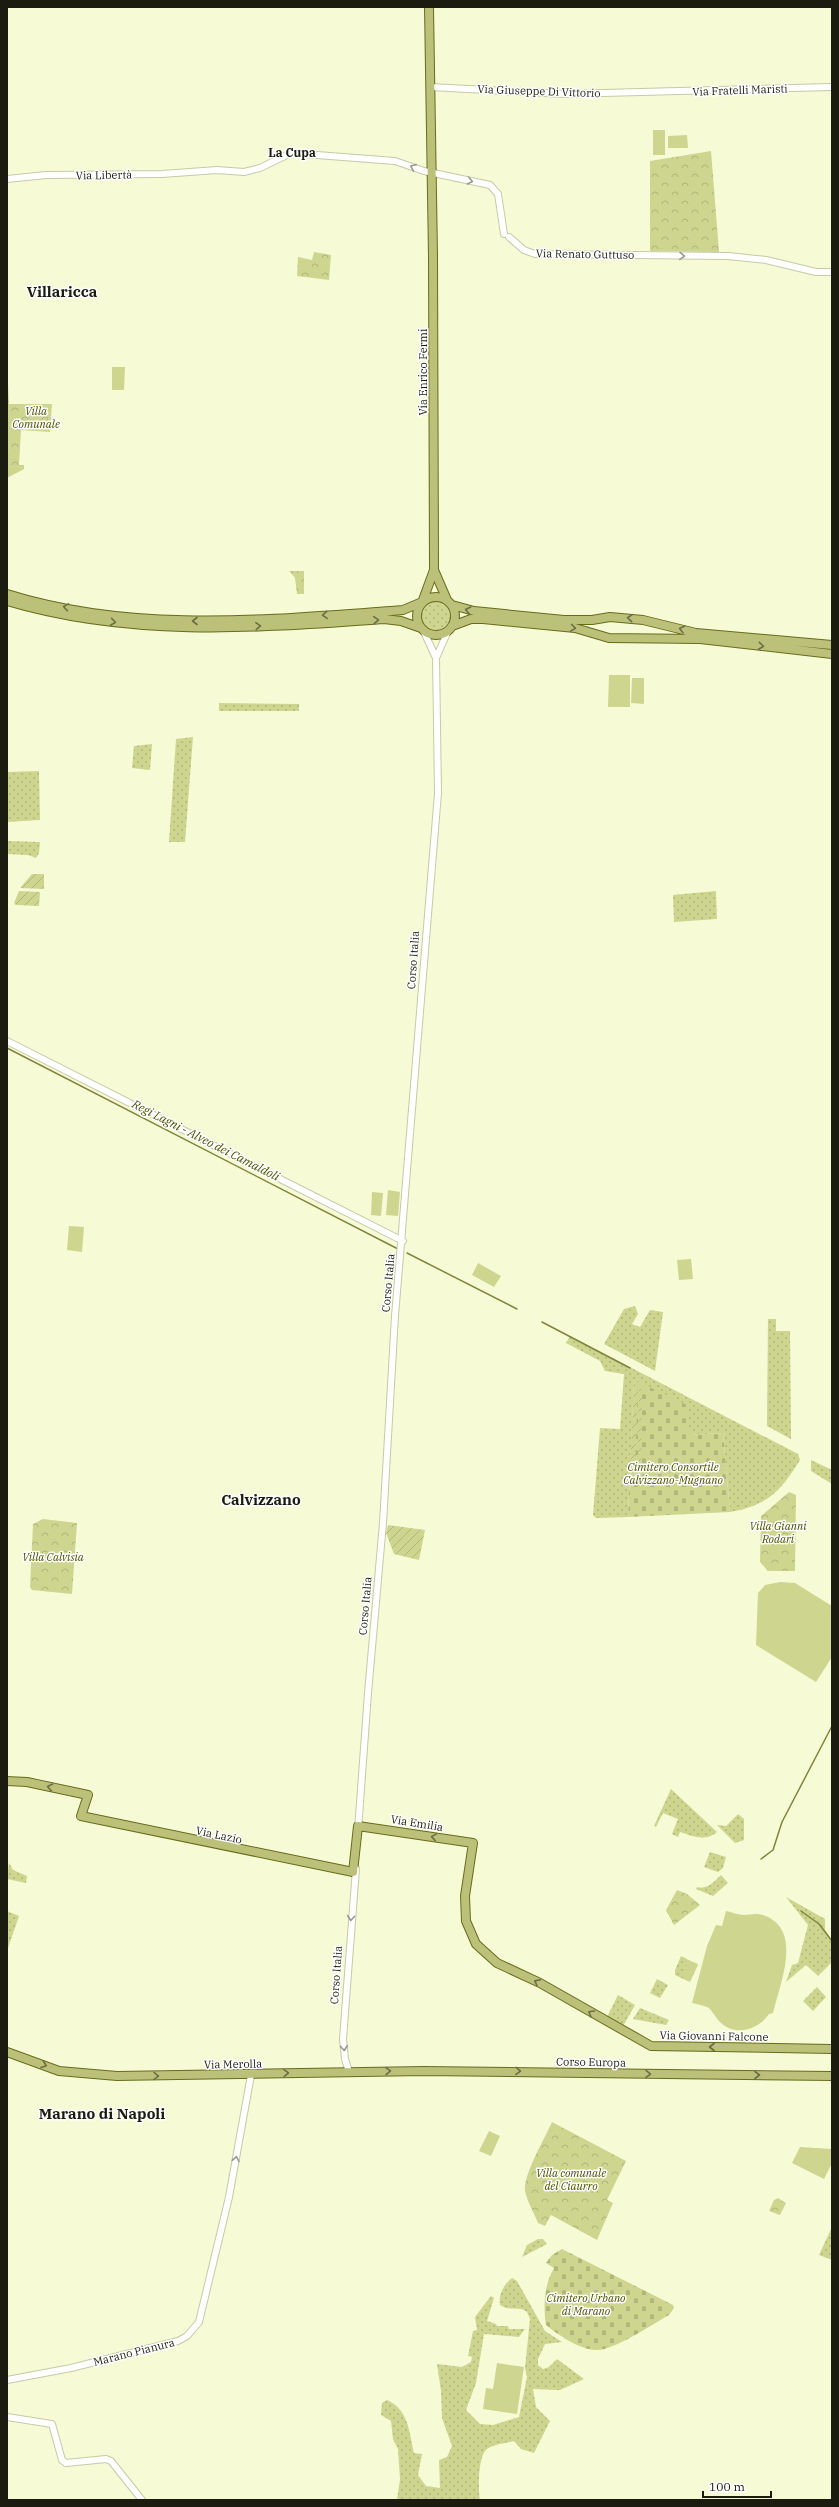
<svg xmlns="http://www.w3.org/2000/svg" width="839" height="2507" viewBox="0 0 839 2507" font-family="'IBM Plex Serif',serif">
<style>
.grass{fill:url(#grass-dots)}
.forest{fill:url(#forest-crowns)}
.cemetery{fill:url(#cemetery-stones)}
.garden{fill:url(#garden-furrows)}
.pitch{fill:#cdd58f}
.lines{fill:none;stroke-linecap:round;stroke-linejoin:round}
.stream{stroke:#7f853a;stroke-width:1.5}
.minor-casing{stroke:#c6caa7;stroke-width:8}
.major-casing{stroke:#676c1b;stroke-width:10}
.minor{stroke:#fff;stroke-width:6}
.major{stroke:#bcc17a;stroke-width:8}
.oneway{stroke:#989993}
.oneway2{stroke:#6c6e44}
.labels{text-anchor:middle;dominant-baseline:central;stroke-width:3;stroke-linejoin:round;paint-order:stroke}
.street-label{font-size:11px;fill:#1b1c0f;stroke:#fff}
.park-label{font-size:11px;font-style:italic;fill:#4d5100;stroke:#fff}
.neighbourhood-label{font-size:12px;font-weight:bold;fill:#1b1c0f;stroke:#fff}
.water-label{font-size:12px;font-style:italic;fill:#4c5000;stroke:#fff}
.district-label{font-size:15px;font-weight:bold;fill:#1b1c0f;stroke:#fff}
</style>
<defs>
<pattern id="grass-dots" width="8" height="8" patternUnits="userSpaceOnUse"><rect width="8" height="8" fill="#cdd58f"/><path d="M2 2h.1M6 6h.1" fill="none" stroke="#afb67a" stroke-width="1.8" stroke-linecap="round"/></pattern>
<pattern id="forest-crowns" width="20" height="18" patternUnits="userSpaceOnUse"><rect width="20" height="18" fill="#cdd58f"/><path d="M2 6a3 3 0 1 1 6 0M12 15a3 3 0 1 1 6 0" fill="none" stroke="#afb67a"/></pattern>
<pattern id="cemetery-stones" width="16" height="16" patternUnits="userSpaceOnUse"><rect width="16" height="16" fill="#cdd58f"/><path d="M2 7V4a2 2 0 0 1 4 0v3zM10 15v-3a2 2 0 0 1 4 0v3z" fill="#afb67a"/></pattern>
<pattern id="garden-furrows" width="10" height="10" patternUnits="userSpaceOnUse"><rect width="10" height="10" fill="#cdd58f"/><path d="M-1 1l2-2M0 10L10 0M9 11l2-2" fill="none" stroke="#afb67a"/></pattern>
</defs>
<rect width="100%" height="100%" fill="#f6fbd6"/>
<path class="grass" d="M430,600L443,601L451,610L450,622L441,630H429L421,621V610Z
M219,703L299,704V711H219Z
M193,737L185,842H169L176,739Z
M152,744L150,770L132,768L134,746Z
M39,771L40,820L7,822V772Z
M7,841L40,842L39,853L36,858L28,855L7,854Z
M716,891L717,919L674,922L673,895Z
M635,1306L638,1314L632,1324L640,1327L650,1310L663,1312L655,1371L604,1344L624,1309Z
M768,1319H776V1331H790L791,1439L767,1426Z
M570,1336L798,1454L800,1460C780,1492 768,1505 730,1512L723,1433L690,1435L634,1380L628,1517L596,1518L593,1515L600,1428L620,1429L624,1374L605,1371L600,1361L566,1343Z
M811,1460L832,1470V1484L811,1471Z
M671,1789L717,1832C706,1842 692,1836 680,1832L678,1837L672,1834L678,1819L663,1813L656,1827L654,1826Z
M738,1814L744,1819V1840L735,1843L717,1825L726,1826Z
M710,1852L726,1857L723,1868L718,1872L704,1867Z
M9,1863L13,1870L27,1876L26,1883L7,1879Z
M721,1875L728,1883L713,1896L696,1889L697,1887C707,1890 714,1882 721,1875Z
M786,1897L825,1919V1930L832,1941V1962L818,1976L806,1965L786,1982L792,1965L798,1963L808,1925Z
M7,1911L19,1916L7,1951Z
M681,1956L698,1965L690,1982L675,1975V1970Z
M657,1979L668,1985L660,1998L650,1993Z
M817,1987L826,1997L813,2011L803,2001Z
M618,1995L635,2005L622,2028L606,2019Z
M640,2008L669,2020L666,2025L633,2019Z
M832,2227V2260L819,2255Z
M538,2239H543L547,2244L522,2257L527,2245Z
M512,2278L517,2281L545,2331L562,2342L545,2344L538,2359V2365L543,2369L549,2367L557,2359L584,2379L560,2390L533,2389L536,2407L550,2421L534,2453L521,2449L514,2441C507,2443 493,2444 487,2449C478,2456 478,2489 480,2500H397L400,2479L398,2449L393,2439L391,2421L381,2415L382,2403L387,2400C409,2410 409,2432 414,2453L422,2454L418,2475L426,2486L440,2488L439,2460L447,2457L452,2446L442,2418L441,2391L437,2364L462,2367L471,2362L472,2357L468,2356L473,2331L477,2330L475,2317L491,2296L494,2298L487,2321L496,2324L497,2326H508L509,2329H525L519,2337L484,2334L476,2383L466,2410L480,2424L493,2425L519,2417L527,2377L525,2368L530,2319L527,2312L522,2309L506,2308L500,2305C498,2295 504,2284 512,2278Z"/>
<path class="forest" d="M711,151L719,252L650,251V161Z
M314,252L331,255L329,280L297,276L298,257L312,260Z
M7,359L9,404H52L50,432L21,430L19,465H24V469L7,478Z
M289,571H304V594H297L295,578Z
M789,1492L796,1495L795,1571H768L760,1562L761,1516Z
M43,1519L77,1523L72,1594L32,1590L30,1587L33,1524Z
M677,1890L687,1894L700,1905L674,1925L666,1910Z
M552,2122L626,2161L607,2200L613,2203L597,2240L551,2215L545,2226L538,2223C534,2213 527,2201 525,2191C523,2175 545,2138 552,2122Z
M778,2198L786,2203L780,2215L769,2211L774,2200Z"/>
<path class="cemetery" d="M634,1380L687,1405V1430H690L691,1435L723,1433L730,1512L628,1517Z
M562,2249L673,2305L674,2308L669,2315C653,2324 613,2351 596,2350C580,2350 557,2334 546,2325C543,2306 544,2285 554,2268L546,2263L552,2255Z"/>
<path class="garden" d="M32,874H44V889L20,888Z
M19,891L40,892L39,906L16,905L14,903Z
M634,1384L638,1386L635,1471L630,1470Z
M639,1387L642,1390L641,1471L638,1467Z
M388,1525L425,1530L419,1560L394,1554L386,1533Z"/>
<path class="pitch" d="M653,130H665V155H653Z
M687,135L688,148H668V136Z
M112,367H125L124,390H112Z
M609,675H630V707H608Z
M632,678H644V704L631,703Z
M388,1190L400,1192L398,1216L386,1215Z
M372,1192L383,1193L381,1216L371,1215Z
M69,1226L84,1227L82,1252L67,1250Z
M691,1259L693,1279L679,1280L677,1260Z
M478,1263L501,1276L494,1287L472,1275Z
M780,1582L795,1583L832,1606V1657L816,1682L756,1645L758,1593L765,1585Z
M726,1911C732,1912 738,1915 744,1915C750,1915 756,1913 763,1915C804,1929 780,1983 773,2013L769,2014C759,2029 736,2037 721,2023C716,2019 712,2009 707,2007C702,2005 697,2004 692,2003L707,1946L716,1925L722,1926Z
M688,1960L698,1964L690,1980L681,1976Z
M489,2131L500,2136L491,2156L479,2151Z
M800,2147L832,2149V2163L824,2179L792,2163Z
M497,2363L524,2367L517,2414L483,2409L486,2388L493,2389Z"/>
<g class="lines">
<path class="stream" d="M7,1048L398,1249
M407,1253L517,1309
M542,1322L630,1368
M761,1859L773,1850L782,1822L832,1726
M801,1911L819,1924L832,1941"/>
<defs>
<path id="minor" d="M430,87L565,94L832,87
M7,179L46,175L162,174L217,170L244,172L260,168L291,153L395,161L424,171L490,185L498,194L504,234
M509,237L524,250L535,254L728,256L766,260L816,272H832
M423,630L436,658
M7,1041L403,1241
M358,1830L368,1693L383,1523L395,1316L438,793L436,658L448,631
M349,2072L345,2059L343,2039L356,1869
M7,2380L71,2368L178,2341L187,2336L199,2322L229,2197L251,2075
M7,2417L52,2424L62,2460L66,2463L106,2459L111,2461L142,2500"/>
<path id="major" d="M434,570L447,600
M7,594C132,633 263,620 391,611L403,610L422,602
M417 616a19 19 0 1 1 38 0a19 19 0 1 1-38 0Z
M423,600L434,570L433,256L429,7
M7,601C131,638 256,628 384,619L401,621L421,628
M452,605L474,611L564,620H592L610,617L643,620L696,633L832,645
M452,626L471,619H483L575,628L609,638L700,639L832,654
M7,1781L27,1782L88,1795L81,1816L353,1872L358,1826L473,1843
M473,1843L465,1896L466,1921L476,1944L497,1963L540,1983L651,2046L832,2049
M7,2052L59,2071L117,2076L424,2071L832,2076"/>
</defs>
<use href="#minor" class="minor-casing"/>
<use href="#major" class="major-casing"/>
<use href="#minor" class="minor"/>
<use href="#major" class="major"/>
</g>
<defs><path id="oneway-chevron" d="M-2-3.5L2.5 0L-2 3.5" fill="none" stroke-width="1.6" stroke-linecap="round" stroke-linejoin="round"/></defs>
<g class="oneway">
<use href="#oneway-chevron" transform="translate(413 167) rotate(-156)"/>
<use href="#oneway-chevron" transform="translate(470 181) rotate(11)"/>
<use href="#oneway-chevron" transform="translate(682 256) rotate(1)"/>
<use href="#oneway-chevron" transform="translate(351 1918) rotate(95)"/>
<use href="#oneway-chevron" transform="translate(344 2048) rotate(85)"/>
<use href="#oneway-chevron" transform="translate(236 2159) rotate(-80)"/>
</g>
<g class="oneway2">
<use href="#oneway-chevron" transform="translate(66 607) rotate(-170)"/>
<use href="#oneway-chevron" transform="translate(468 610) rotate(-167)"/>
<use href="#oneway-chevron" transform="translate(325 615) rotate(177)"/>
<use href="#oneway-chevron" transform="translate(630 618) rotate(-175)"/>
<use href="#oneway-chevron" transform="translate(376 620) rotate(-4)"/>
<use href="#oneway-chevron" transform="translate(195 621) rotate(180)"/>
<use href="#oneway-chevron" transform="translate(113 622) rotate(8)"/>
<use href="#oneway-chevron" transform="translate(258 626) rotate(-3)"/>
<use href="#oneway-chevron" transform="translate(573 628) rotate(9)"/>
<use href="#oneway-chevron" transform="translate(682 629) rotate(-166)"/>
<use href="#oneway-chevron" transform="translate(761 646) rotate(6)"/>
<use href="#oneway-chevron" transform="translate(50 1787) rotate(-168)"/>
<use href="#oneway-chevron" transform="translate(434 1837) rotate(-171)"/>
<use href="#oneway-chevron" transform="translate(537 1982) rotate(-153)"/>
<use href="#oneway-chevron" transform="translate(591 2013) rotate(-150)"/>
<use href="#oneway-chevron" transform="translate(712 2047) rotate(-180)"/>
<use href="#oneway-chevron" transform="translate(44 2065) rotate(20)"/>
<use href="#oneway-chevron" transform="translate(388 2071) rotate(-1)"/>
<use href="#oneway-chevron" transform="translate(518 2071) rotate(1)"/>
<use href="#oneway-chevron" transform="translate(286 2073) rotate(-2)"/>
<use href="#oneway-chevron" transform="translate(648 2074) rotate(1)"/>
<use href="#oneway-chevron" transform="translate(757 2075)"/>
<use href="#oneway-chevron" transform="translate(156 2076) rotate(1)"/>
</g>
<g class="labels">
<g class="street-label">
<text transform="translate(740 90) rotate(-2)">Via Fratelli Maristi</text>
<text transform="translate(539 91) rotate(2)">Via Giuseppe Di Vittorio</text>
<text transform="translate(104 175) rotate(-1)">Via Libertà</text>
<text transform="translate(585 254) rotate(1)">Via Renato Guttuso</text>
<text transform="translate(423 372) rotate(-90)">Via Enrico Fermi</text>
<text transform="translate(413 960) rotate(-86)">Corso Italia</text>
<text transform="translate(388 1283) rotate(-85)">Corso Italia</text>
<text transform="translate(365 1606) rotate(-85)">Corso Italia</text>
<text transform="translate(417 1823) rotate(9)">Via Emilia</text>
<text transform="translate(219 1835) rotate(12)">Via Lazio</text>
<text transform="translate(336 1975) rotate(-86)">Corso Italia</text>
<text transform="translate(714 2036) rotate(1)">Via Giovanni Falcone</text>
<text transform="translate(591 2062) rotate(1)">Corso Europa</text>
<text transform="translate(233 2064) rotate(-1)">Via Merolla</text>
<text transform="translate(134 2352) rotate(-14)">Marano Pianura</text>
</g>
<g class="park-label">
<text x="36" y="411">Villa<tspan x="36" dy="13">Comunale</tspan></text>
<text x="673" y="1467">Cimitero Consortile<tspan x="673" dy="13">Calvizzano-Mugnano</tspan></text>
<text x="778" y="1526">Villa Gianni<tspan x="778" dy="13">Rodari</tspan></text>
<text x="53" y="1557">Villa Calvisia</text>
<text x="571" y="2173">Villa comunale<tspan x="571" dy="13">del Ciaurro</tspan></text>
<text x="586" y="2298">Cimitero Urbano<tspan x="586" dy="13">di Marano</tspan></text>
</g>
<g class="neighbourhood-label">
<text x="292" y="152">La Cupa</text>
</g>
<g class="water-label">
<text transform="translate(206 1140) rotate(27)">Regi Lagni - Alveo dei Camaldoli</text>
</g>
<g class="district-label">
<text x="62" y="291">Villaricca</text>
<text x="261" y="1499">Calvizzano</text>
<text x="102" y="2113">Marano di Napoli</text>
</g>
</g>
<rect width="839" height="2507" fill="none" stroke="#1b1c0f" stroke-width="16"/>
<path d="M703 2491v6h68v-6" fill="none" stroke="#1b1c0f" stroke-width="2"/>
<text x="709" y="2491" font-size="12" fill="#1b1c0f" stroke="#ffffff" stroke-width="3" paint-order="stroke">100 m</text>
</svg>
